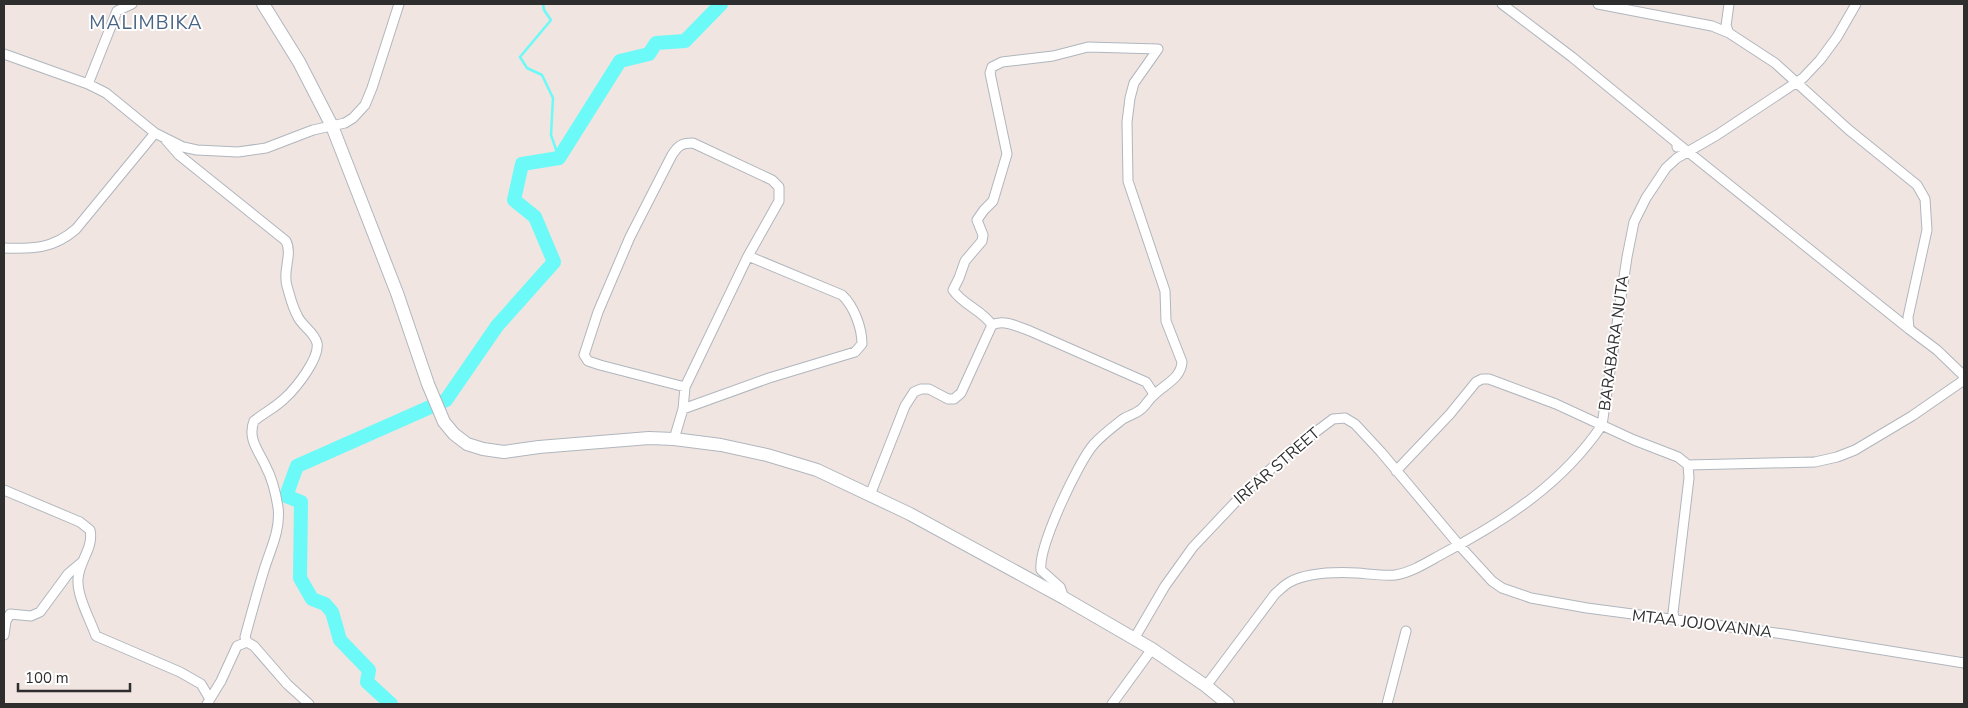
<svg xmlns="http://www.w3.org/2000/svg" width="1968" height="708" viewBox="0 0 1968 708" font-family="'Nunito Sans',sans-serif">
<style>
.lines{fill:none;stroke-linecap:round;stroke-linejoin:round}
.stream{stroke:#6bfaf8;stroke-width:2.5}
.river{stroke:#6bfaf8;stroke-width:14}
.street-casing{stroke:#b0b6be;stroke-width:11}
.secondary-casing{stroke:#b0b6be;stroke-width:14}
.street{stroke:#fff;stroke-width:9}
.secondary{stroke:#fff;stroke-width:12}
.labels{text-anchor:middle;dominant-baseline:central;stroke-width:4;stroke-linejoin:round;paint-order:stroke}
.street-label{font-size:16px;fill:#2e2e2e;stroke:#fff}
.quarter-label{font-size:19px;letter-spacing:1px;fill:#496484;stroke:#fff}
</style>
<rect width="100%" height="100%" fill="#f0e5e0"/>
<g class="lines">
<path class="stream" d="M543,4L544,10L551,20L520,57L527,68L542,75L553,98L551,135L559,158"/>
<path class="river" d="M391,704L367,682L369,670L340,640L332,612L325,604L312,599L300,578L301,502L286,496L297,466L446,400L497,326L554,262L535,217L514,200L522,164L559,158L620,61L649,54L656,43L685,41L721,4"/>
<defs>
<path id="street" d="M1502,4L1572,57L1677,143V147
M1598,4L1712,26L1729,33L1775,63L1849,130L1917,185L1925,199L1927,230L1908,317L1909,329L1937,350L1964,376
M1729,33L1726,26L1729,4
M4,54L88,84L106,93L155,133L183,147L197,150L238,152L266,148L313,130L345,123L353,118L365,105L372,88L399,4
M88,84L117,11L132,4
M165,139L179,155L286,241C293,255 282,271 287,286C290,296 292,306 297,315C301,326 314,331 317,343C320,358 296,388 285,398C276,407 264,413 254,421C247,439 259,451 266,467C272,478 276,495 278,507C281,530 270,550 264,570C257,593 251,615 245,637L247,642
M1677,143L1909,329
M4,248C33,249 53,249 76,229L155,133
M992,325C982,310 963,305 953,290L959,278L965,261L982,241L983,235L977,220L984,210L993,201L1007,154L990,73L992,67L1002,62L1053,56L1088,47L1158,49
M683,409L769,378L855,352L862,344C862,328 854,306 842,295L748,256
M674,439L683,409L685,387L748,256L779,201V187L772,180L693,143C681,143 678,146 672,155L630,237L598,312L584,355L588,361L600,365L685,387
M1688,465L1815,462L1837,457L1855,450L1912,416L1964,380
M1396,471L1450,414L1476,382L1482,379H1489L1556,404L1634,440L1678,457L1688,465L1689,478L1673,613L1675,620
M4,490L80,522L90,530C94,548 79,561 78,579C77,597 90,619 96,636L180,672L201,684L210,699
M870,495L905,406L914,392L921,389H929L948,399H954L961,393L992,325C1004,319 1019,327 1030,331L1146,382L1154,394
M1064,598L1060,587L1041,570C1038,547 1078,462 1094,444C1102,435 1114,426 1123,419C1128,416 1135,414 1140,410C1145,407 1148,400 1153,396C1163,385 1181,379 1182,362L1166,321L1165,291L1128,181L1127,122L1130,98L1134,83L1158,49
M4,635L6,621L10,614L31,616L40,612L68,574L81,563
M1134,639L1165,586L1193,547L1244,493L1293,449L1333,419L1345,418L1355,424L1381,452L1459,545L1492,581L1502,588L1531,598L1587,608L1784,634L1964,663
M1206,686L1275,594C1280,590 1284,585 1290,582C1309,572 1337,572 1357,573C1370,574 1383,576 1395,575C1413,572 1429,561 1444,553C1505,521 1563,483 1602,425L1627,257L1634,222L1646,198L1666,168L1677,158L1717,135L1803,78L1820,60L1837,37L1856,4
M207,704L221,681L237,646L247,642L254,646L287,684L309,704
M1112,704L1152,649
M1387,704L1406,631"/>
<path id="secondary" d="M263,4L299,62L332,126L397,293L428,384L444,422L454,434L467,444L483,449L504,452L539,447L649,438L674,439L721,445L767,455L817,470L910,514L1064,598L1152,649L1206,686L1228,704"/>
</defs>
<use href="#street" class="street-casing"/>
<use href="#secondary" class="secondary-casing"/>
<use href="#street" class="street"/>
<use href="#secondary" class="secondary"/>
</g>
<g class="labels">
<g class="street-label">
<text transform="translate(1614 343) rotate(-82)">BARABARA NUTA</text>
<text transform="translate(1277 466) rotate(-41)">IRFAR STREET</text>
<text transform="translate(1702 624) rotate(7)">MTAA JOJOVANNA</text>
</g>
<g class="quarter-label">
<text x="146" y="23">MALIMBIKA</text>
</g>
</g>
<rect width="1968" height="708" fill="none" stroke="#2e2e2e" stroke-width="10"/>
<path d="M18 683v8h112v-8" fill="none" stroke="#2e2e2e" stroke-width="2.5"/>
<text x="25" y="683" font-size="15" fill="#2e2e2e" stroke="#ffffff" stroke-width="4" paint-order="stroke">100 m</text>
</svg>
